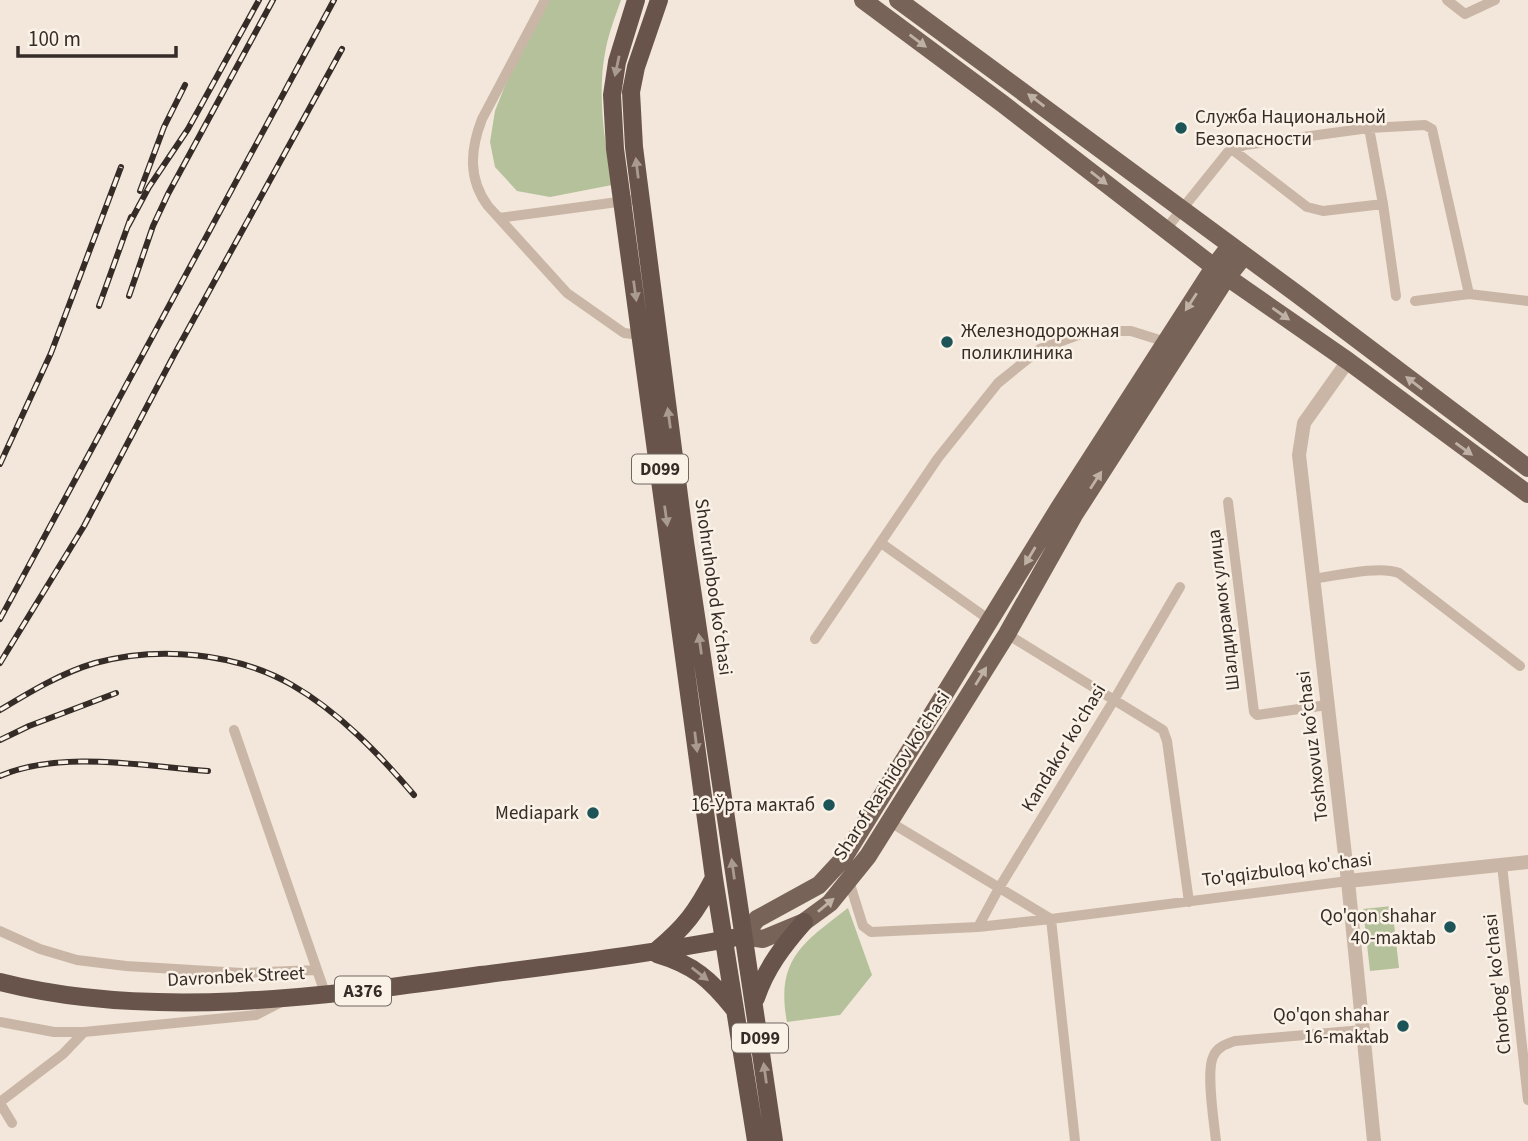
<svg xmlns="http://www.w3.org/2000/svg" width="1528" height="1141" viewBox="0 0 1528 1141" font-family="'Source Sans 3',sans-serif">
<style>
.park{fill:#b4c19a}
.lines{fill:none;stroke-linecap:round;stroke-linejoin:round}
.minor{stroke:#cab6a6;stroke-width:10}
.tertiary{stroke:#cab6a6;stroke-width:14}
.primary{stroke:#786358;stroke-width:18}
.trunk{stroke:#68544b;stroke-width:18}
.rail-casing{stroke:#362c27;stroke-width:6}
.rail{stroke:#faf1e7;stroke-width:3.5;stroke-dasharray:10;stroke-linecap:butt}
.oneway{fill:#c0b1a7}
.oneway2{fill:#aa9b91}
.poi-dot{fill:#1c5458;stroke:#faf1e7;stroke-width:2.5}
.labels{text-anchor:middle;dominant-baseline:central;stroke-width:5;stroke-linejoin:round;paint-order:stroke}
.shield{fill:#faf1e7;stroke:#716761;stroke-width:2}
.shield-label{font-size:18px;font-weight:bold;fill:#362c27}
.poi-label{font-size:19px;fill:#362c27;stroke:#faf1e7;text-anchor:end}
.street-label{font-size:19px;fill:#362c27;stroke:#faf1e7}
</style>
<rect width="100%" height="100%" fill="#f2e7da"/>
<path class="park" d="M550,0H621C615,17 608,35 605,53C597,96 605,142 612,185L550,197L517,191L495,167L490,142L495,111L512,68Z
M1392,906L1399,968L1370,971L1363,909Z
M848,908L872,975L840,1015L787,1022C775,959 804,942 848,908Z"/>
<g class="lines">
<path class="minor" d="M545,0L482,119C470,150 468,179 488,206L567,293L624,333L641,335
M1447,0L1465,14L1495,0
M1369,128L1383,204L1396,296
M1233,150L1307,207L1323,211L1383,204
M499,218L640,199
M1166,229L1228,152L1245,145L1369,128L1425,125L1432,129L1469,294L1528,301
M1415,301L1469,294
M1228,502L1254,712L1257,715L1327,705
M881,543L991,621
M1313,579C1335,576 1379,565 1399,573L1520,666
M1007,634L1163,730L1167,741L1189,902
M815,639L938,458L998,383L1040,349L1089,331H1131L1166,342
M234,730L325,993
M890,822L1051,919L1348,881
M1502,865L1528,1100
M849,881L863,926L871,932L978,927L1051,919L1075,1141
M978,927L999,888L1114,700L1180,587
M0,931L40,949L77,960L126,966L242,973L317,970
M0,1022L54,1032H84L256,1015L283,1001
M0,1102L63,1054L84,1032
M0,1103L12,1123
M1216,1141C1214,1122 1206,1072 1213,1057C1217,1047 1226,1044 1235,1041L1363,1030"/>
<path class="tertiary" d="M1348,361L1304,423L1299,455L1348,881L1374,1141
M1348,881L1528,862"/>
<path class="primary" d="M863,0L1003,104L1227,277L1348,361L1528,494
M898,0L1297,294L1528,468
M743,936L763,939L804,922L830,903L868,856L1007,634L1074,515L1227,277L1244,256
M743,936L757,919L819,885L843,859L1059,508L1214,267L1230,246"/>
<path class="trunk" d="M636,0L617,62L612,95L615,149L714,878L756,1141
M659,0L636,67L631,92L634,147L685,542L774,1141
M656,951C686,926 696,912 714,878
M657,954C694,965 710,979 734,1009
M0,982C151,1021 328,996 481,975C565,964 649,954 733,938
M756,998C766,968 783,946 804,922"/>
<defs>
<path id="rail" d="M140,191L164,127L185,85
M128,226L149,187L188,129L259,0
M129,296L153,226L168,194L273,0
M99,306L131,217
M0,464L51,353L121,167
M0,619L334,0
M0,663L84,526L174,355L342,49
M0,710C30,692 61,673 95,663C158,646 235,652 292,685C339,712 379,754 414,795
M0,740L29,726L116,693
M0,776C60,750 144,766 208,771"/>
</defs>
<use href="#rail" class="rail-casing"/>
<use href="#rail" class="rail"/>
</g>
<defs><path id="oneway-solid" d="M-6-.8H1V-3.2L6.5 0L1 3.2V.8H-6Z" transform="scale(1.75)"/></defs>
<g class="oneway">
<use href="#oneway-solid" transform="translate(918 41) rotate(37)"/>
<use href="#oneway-solid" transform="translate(1036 100) rotate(-143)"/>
<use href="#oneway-solid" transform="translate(1099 178) rotate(38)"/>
<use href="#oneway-solid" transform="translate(1191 302) rotate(123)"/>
<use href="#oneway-solid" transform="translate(1281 314) rotate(35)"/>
<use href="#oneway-solid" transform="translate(1414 383) rotate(-142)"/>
<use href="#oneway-solid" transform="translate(1464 449) rotate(36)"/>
<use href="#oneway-solid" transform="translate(1096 480) rotate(-57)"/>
<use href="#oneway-solid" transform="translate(1030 556) rotate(121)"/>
<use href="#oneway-solid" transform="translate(981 676) rotate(-58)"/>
<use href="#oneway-solid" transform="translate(826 905) rotate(-40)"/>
</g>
<g class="oneway2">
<use href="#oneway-solid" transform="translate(617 66) rotate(102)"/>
<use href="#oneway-solid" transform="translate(637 168) rotate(-97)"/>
<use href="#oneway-solid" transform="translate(635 291) rotate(82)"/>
<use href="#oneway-solid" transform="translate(669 418) rotate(-98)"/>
<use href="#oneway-solid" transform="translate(666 516) rotate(82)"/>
<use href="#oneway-solid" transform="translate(700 644) rotate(-98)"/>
<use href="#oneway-solid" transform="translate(696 742) rotate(83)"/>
<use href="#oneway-solid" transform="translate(733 869) rotate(-98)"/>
<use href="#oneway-solid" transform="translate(700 974) rotate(38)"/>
<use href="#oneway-solid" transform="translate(765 1073) rotate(-98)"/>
</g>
<g class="poi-dot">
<circle cx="1181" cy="128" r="7"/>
<circle cx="947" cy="342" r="7"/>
<circle cx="829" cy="805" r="7"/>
<circle cx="593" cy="813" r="7"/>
<circle cx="1450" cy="927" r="7"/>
<circle cx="1403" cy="1026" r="7"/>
</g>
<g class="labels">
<g class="shield">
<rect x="632" y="454.5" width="56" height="29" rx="5"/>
<rect x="335" y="976.5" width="56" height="29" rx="5"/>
<rect x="732" y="1023.5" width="56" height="29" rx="5"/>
</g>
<g class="shield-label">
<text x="660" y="469">D099</text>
<text x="363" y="991">A376</text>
<text x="760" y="1038">D099</text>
</g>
<g class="poi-label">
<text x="1195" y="117" text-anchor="start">Служба Национальной<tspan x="1195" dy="22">Безопасности</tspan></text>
<text x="961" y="331" text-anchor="start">Железнодорожная<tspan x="961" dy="22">поликлиника</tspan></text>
<text x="815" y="805">16-Ўрта мактаб</text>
<text x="579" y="813">Mediapark</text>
<text x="1436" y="916">Qo'qon shahar<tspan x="1436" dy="22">40-maktab</tspan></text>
<text x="1389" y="1015">Qo'qon shahar<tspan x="1389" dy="22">16-maktab</tspan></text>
</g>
<g class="street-label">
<text transform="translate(713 587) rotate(82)">Shohruhobod koʻchasi</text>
<text transform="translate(1224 610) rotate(-97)">Шалдирамок улица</text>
<text transform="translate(1313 746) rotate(-97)">Toshxovuz koʻchasi</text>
<text transform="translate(1064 748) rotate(-59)">Kandakor ko'chasi</text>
<text transform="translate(892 776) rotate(-57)">Sharof Rashidov ko'chasi</text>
<text transform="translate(1287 870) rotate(-7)">To'qqizbuloq ko'chasi</text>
<text transform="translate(236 977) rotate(-3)">Davronbek Street</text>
<text transform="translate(1498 984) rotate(-96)">Chorbog' ko'chasi</text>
</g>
</g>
<path d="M18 46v10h158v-10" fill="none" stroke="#362c27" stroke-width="3.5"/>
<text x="28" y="46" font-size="21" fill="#362c27" stroke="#faf1e7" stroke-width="5" paint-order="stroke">100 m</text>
</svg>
